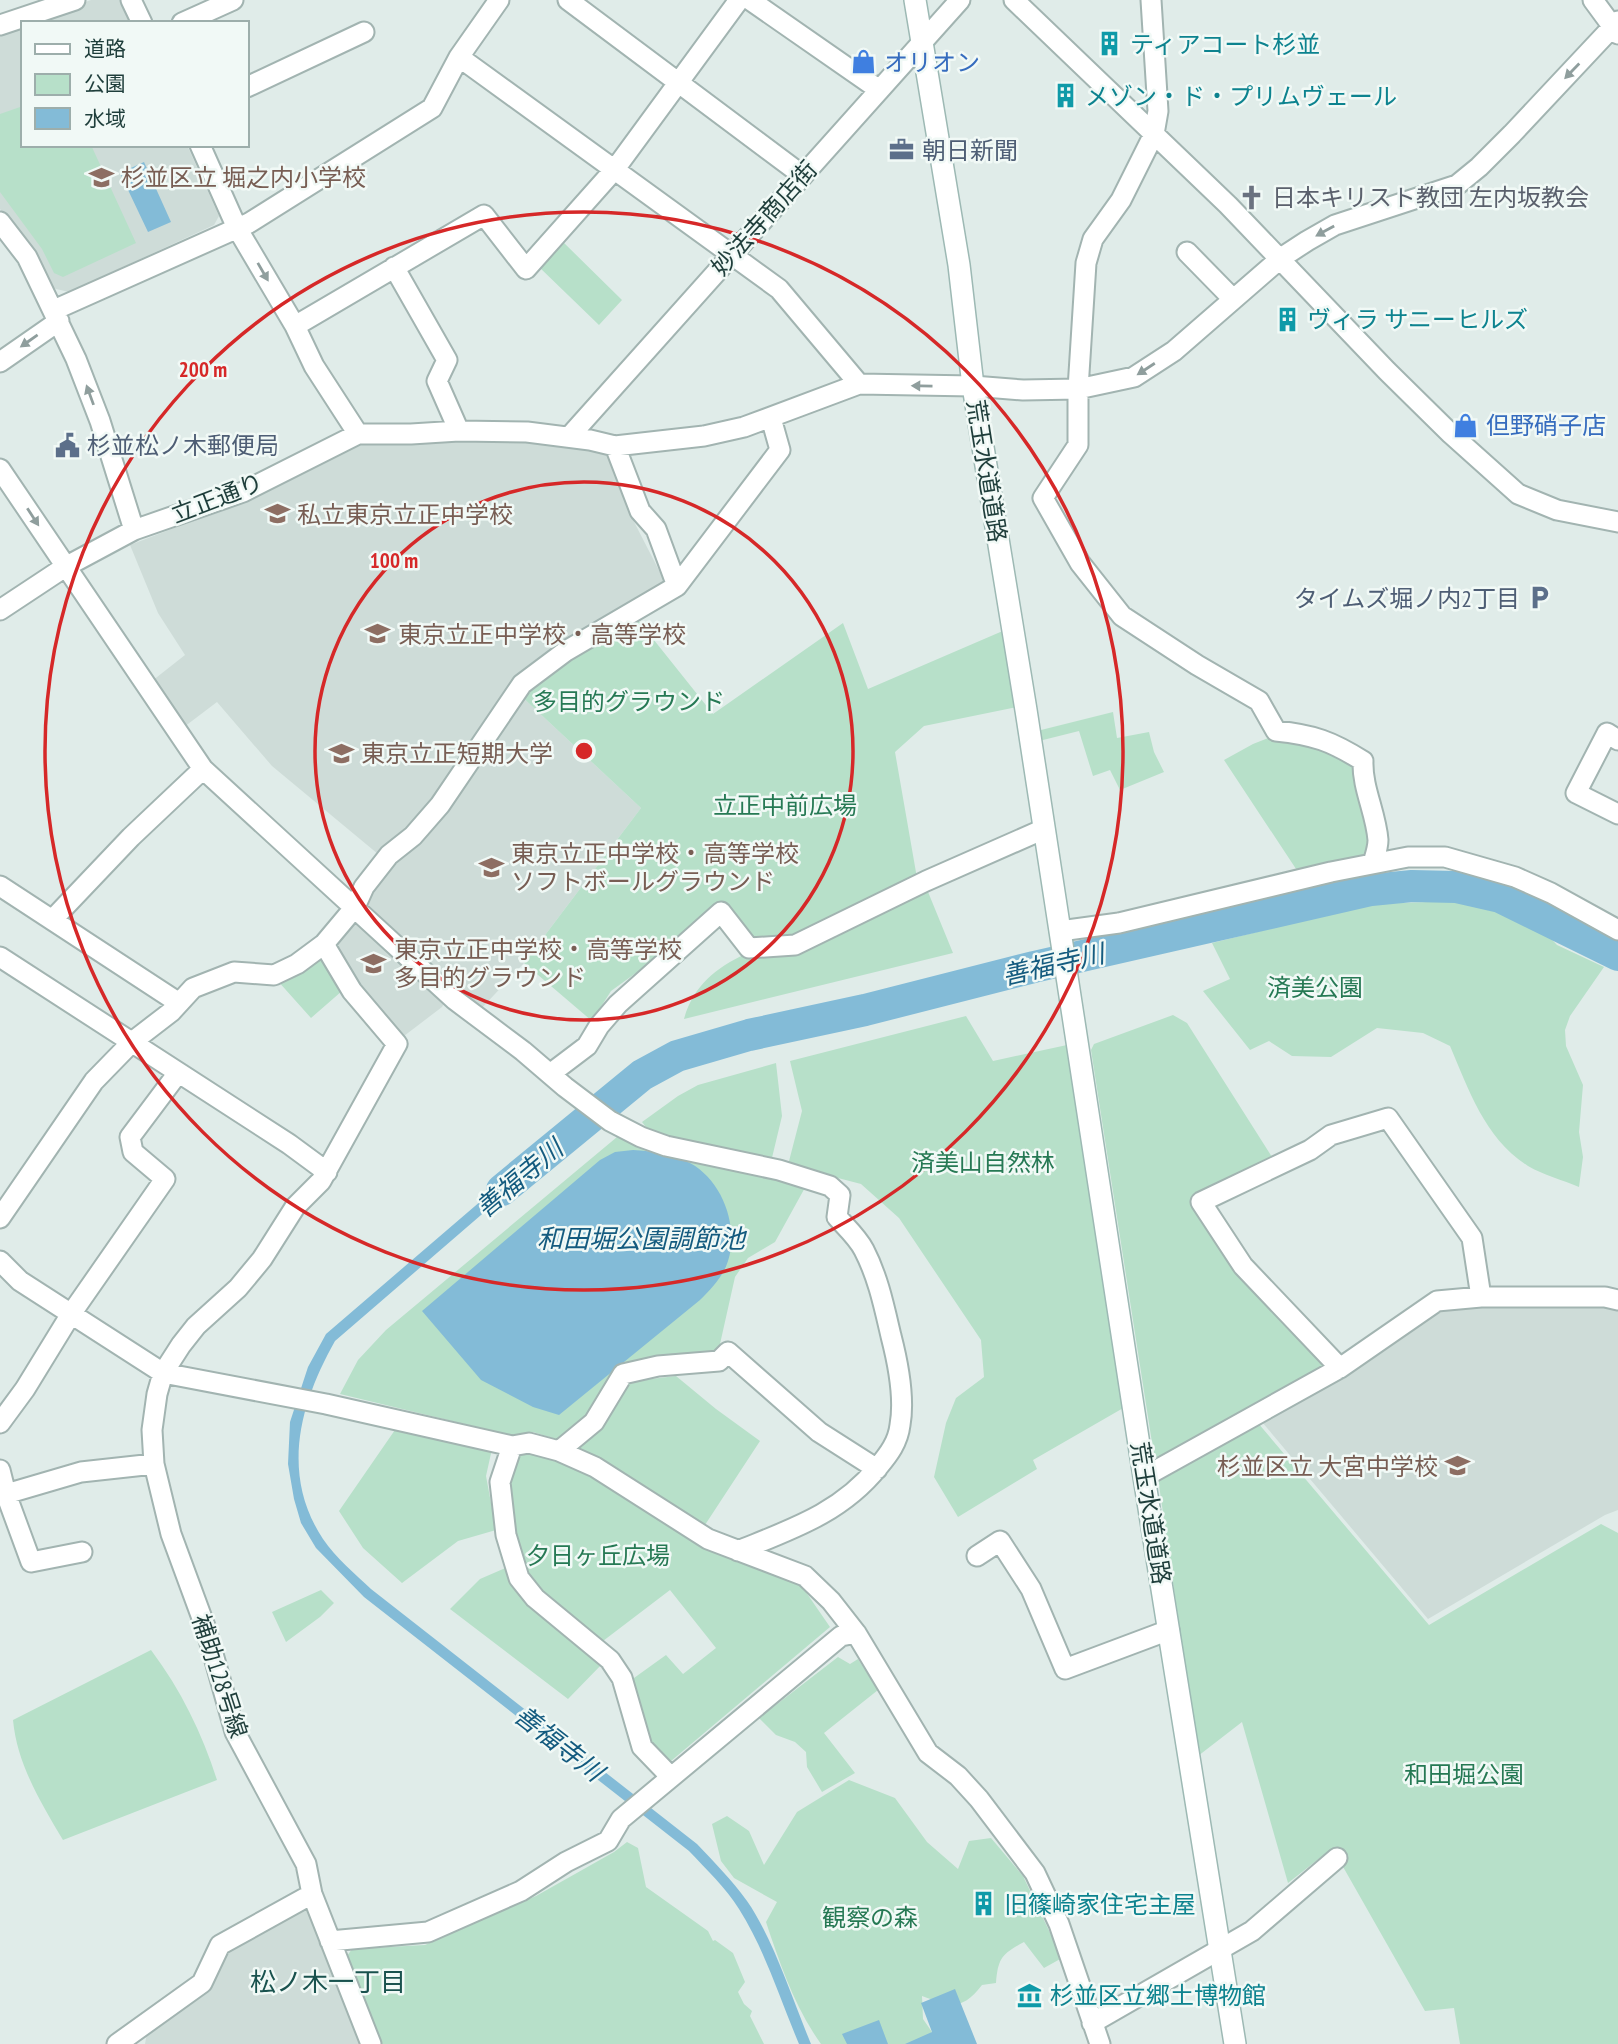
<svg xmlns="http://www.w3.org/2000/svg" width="1618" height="2044" viewBox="0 0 1618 2044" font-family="'PT Sans Narrow','Noto Sans JP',sans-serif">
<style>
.built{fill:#cedcd8}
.green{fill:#b7e0c9}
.water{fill:#83bbd7}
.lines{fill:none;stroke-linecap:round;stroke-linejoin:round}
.river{stroke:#83bbd7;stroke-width:32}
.minor-casing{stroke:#a2b4b1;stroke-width:23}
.secondary-casing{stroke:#9db9b4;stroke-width:24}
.minor{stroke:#fff;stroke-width:19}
.secondary{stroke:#fff;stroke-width:21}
.oneway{fill:#8f9e9d}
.ring{fill:none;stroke:#d62828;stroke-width:3.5}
.labels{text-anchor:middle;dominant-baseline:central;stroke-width:5;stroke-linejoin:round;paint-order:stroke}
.culture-label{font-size:24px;fill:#0d838f;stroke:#f1f9f6;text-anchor:start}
.shop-label{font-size:24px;fill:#366cbe;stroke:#f1f9f6;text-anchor:start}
.service-label{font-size:24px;fill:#4e5e75;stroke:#f1f9f6;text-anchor:start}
.education-label{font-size:24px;fill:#785e54;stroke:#f1f9f6;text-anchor:start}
.worship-label{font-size:24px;fill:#5b616d;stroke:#f1f9f6;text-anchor:start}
.street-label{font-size:24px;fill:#1f3e3b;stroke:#f1f9f6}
.park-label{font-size:24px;fill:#267954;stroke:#f1f9f6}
.water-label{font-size:26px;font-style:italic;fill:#145b7f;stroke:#f1f9f6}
.neighbourhood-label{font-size:26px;fill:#19524e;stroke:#f1f9f6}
.centre{fill:#d62828;stroke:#f1f9f6;stroke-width:3.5}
.ring-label{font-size:21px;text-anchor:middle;font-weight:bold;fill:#d62828;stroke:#f1f9f6;stroke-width:5;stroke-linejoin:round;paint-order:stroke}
</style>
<rect width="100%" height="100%" fill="#e0ece9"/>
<path class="built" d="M91,0H122L132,23H23Z
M23,23V145H187L219,216L214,225L69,292L52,288L38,259L0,209V30Z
M360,440H556L608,450L630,514L666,584L535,664L507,688L455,771L415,823L378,854L272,766L217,702L184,727L152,681L185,655L158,613L130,545L255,497Z
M519,694L641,808L524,963L479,1011L362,906L373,882Z
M351,917L446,1000L442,1007L404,1036L394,1030L369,1002L329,944Z
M1600,1302L1609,1308L1618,1310V1510L1605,1515L1428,1619L1262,1422L1441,1306Z
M308,1905L362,2044H145L147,2033L208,1990L225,1949Z"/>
<path class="green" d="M23,106V145H91L136,243L63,277L54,273L42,249L0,192V114Z
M561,240L622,300L599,325L538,266Z
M634,615L713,714L843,623L868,689L1005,630L1017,707L924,726L895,752L917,878L795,938L751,942L720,902L691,933L611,991L592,1021L524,963L641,808L519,694Z
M1113,712L1117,738L1149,732L1154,752L1164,772L1120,790L1110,770L1093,776L1079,731L1039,741L1037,731Z
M1273,736L1306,742L1355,765L1373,855L1300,875L1224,760L1253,744Z
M926,887L953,953L684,1019C693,986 716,968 745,954Z
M1445,895L1485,903L1514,913L1539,926L1557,945L1604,967L1570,1016L1565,1030L1566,1046L1583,1085L1579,1132L1583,1157L1579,1187C1563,1180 1543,1175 1528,1166C1485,1139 1469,1090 1450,1046L1423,1033L1377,1028L1331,1057L1292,1056L1269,1041L1250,1050L1203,991L1230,979L1212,943L1371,904L1428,902Z
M317,958L325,960L342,991L311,1018L277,980Z
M1173,1015L1187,1023L1272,1157L1273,1164L1193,1201L1329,1365L1155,1462L1091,1050L1094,1044Z
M966,1016L993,1061L1067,1045L1125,1407L1033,1460L1037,1469L958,1517L934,1477L946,1423L956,1398L984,1377L981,1340L899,1218L861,1184L788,1165L802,1111L790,1061Z
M776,1063L782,1116L771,1162L652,1135L642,1122L678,1096L698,1085Z
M617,1137L659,1151L807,1184L775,1242L748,1258L735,1277L720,1344L715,1357L610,1378L584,1418L559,1440L533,1432L518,1437L340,1394L358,1360L386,1330Z
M676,1376L716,1409L760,1441L703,1528L572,1450L625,1382Z
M1258,1423L1429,1625L1601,1524L1618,1533V2044H1460L1454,2008L1425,2011L1342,1865L1330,1850L1288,1883L1242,1722L1198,1756L1158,1478Z
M397,1427L492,1449L486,1476L496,1530L458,1541L402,1583L363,1548L339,1511Z
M525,1451L556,1457L799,1582L830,1627L671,1761L647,1744L645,1721L630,1686L634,1678L666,1655L683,1674L716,1648L670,1590L603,1641C583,1626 559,1612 542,1594C509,1561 511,1509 509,1465Z
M510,1566L603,1663L568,1699L450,1609L480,1579Z
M321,1590L334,1603L320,1617L286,1642L272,1612Z
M151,1650C181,1690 202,1733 217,1780L63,1840C41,1803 17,1764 13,1720Z
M838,1657L850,1664L858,1659L878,1690L824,1733L855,1773L822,1792L807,1767L806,1752L795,1742L776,1735L759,1718Z
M849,1780L895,1798L927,1842L958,1869L969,1841L991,1838L1023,1876L1062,1958L1044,1968L1024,1942C1002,1954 998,1958 996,1983L982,1985C961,2012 950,2006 922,1996L923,2019L932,2032L915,2044H821C795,2008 780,1964 766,1922L777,1902L734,1878L721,1861L712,1824L727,1816L749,1831L764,1865L797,1812Z
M627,1842L638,1848L646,1887L708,1931L713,1941L715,1940L733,1953L745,1982L738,1992L744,2004L752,2011L750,2016L764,2044H382L347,1956L352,1949L425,1945L536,1896L614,1852Z"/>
<path class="water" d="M144,162L171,222L148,232L120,173Z
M633,1150C652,1151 674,1154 690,1163C723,1181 739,1227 728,1261C723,1277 711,1289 700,1300L559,1415L533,1407L481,1380L422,1311L600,1160L615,1152Z
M532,1157L539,1165L335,1341C300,1403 280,1474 323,1539C336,1558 355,1574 371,1589L697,1844C714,1862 732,1880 747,1901C773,1938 793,2001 811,2044H799C780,1999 765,1950 739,1909C726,1888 707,1870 689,1851L364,1597L316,1548L301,1523L294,1499L288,1464L290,1422L308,1367L326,1334Z
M955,1989L977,2044H905L932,2032L921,2003Z
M879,2020L888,2044H847L842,2034Z"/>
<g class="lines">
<path class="river" d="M502,1190L642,1075L677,1056L749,1035L865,1010L1034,967L1371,890L1412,886L1456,887L1500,897L1618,955"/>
<defs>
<path id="minor" d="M131,0L142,23
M568,0L802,175
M750,0L878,89
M1014,0L1228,205L1387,371L1451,434L1518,494L1557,510L1618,522
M1151,0L1158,111L1154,134L1121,200L1093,239L1086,263L1078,389V445L1043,498L1080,563L1122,616L1197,665L1259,701L1276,731C1314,735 1331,741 1363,761C1362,788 1376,813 1378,840C1378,848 1375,856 1373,863
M1593,0L1618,34
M182,23L233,0
M0,25L75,0
M459,57L779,289L859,384
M247,87L364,32
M200,145L237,228L295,326L314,366L358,434
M0,222L27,257L76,359L100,421L134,530
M1187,252L1233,299
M394,267L447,360L437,381L459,431
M54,310L249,223L432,108L459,57L499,0
M295,326L484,215L526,269L615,169L739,0
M0,362L59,321
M569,437L960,0
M615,446L640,511L656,529L677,586
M0,469L203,769L455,1000L523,1051L565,1087L610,1121L641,1137L666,1146L779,1170L830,1186L840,1195L837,1217C846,1227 858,1238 864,1250C878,1277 884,1306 891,1336C898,1363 905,1397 900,1425C898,1442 889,1454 878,1467C841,1513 792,1529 738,1551
M0,610L65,567L134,530L243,492L358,434H411L459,431L527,432L590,440L615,446L704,436L744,427L859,384L973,386L1023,390L1078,389L1134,377L1174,351L1281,258L1307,241L1335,225L1457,185L1479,167L1512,134L1618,21
M1618,740L1607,733L1576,793L1618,814
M0,886L179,1003
M53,919L131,837L203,769
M1060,931L1119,923L1331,872L1408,857H1445L1515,877L1551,893L1618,930
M324,944L352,991L397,1044L321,1181L295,1207L262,1259L238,1288L196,1326L181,1345L163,1373L157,1394L152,1430L154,1464L171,1534L206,1629L235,1732L306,1864L312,1894L371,2044
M0,957L289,1144L327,1172
M550,1074L587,1046L599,1026L618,1004L721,912L749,948L795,945L926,881L1044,829
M0,1218L94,1081L132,1042L171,1012L193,988L234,972L274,975L297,964L324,944L355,907L364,887L389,855L413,836L440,805L522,684L566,651L677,586L780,450L771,418
M0,1261L20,1281L163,1373L326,1404L512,1446L529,1443L559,1451L595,1467L708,1539L805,1576L831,1601L856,1633L928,1753L958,1776L979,1799L1035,1873L1059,1924L1100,2044
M1340,1368L1243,1266L1201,1202L1310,1150L1331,1135L1388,1118L1472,1238L1481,1297
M0,1423L25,1389L71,1314L165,1179L133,1152L130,1137L178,1073
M512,1446L500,1482L506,1535L519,1578L535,1598L610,1660L622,1678L642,1747L670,1776
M559,1451L594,1422L623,1374L658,1366L719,1361L728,1352L819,1432L877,1469
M0,1470L6,1494L31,1562L82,1552
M1144,1477L1340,1368L1437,1301L1481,1297H1605L1618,1300
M6,1494L81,1472L154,1464
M977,1556L1000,1541L1031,1589L1065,1669L1169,1630
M330,1941L428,1932L521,1891L566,1862L608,1841L621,1819L841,1636L856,1633
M1092,2023L1252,1931L1337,1858
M117,2044L202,1983L220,1945L312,1894"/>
<path id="secondary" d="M915,0L959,265L973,386L1026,710L1144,1477L1235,2044"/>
</defs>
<use href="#minor" class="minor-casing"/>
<use href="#secondary" class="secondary-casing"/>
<use href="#minor" class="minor"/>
<use href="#secondary" class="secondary"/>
</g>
<defs><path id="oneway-solid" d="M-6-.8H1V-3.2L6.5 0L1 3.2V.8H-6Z" transform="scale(1.75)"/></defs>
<g class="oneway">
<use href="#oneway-solid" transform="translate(1572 71) rotate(134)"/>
<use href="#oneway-solid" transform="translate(1325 231) rotate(151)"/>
<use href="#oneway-solid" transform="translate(263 272) rotate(60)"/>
<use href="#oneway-solid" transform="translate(29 341) rotate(145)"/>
<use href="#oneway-solid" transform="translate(1146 369) rotate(147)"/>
<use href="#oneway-solid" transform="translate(922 386) rotate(-179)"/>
<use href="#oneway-solid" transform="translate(90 395) rotate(-110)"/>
<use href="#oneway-solid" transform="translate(33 517) rotate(57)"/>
</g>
<g class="ring">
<circle cx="584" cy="751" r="269"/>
<circle cx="584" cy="751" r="539"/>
</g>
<defs>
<symbol id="building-bare" viewBox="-9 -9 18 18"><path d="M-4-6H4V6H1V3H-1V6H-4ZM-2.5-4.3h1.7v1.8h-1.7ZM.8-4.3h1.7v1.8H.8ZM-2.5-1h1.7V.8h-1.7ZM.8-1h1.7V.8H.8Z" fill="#0f9aa8" stroke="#f1f9f6" stroke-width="2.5" paint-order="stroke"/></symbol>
<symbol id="shop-bare" viewBox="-9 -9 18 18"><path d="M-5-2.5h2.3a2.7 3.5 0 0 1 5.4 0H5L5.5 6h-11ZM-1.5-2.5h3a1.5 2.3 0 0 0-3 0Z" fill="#3f7fe0" stroke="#f1f9f6" stroke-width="2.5" paint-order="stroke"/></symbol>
<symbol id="office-bare" viewBox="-9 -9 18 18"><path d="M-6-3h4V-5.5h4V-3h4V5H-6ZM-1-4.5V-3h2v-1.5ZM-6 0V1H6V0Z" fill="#5c6f8a" stroke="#f1f9f6" stroke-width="2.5" paint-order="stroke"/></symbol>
<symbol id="school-bare" viewBox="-9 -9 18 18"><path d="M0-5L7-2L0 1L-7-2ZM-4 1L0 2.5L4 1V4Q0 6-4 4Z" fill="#8d6e63" stroke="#f1f9f6" stroke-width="2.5" paint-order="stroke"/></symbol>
<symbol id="church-bare" viewBox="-9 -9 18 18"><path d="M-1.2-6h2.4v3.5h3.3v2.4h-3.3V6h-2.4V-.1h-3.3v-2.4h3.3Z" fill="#6b7280" stroke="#f1f9f6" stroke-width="2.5" paint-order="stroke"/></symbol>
<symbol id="civic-bare" viewBox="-9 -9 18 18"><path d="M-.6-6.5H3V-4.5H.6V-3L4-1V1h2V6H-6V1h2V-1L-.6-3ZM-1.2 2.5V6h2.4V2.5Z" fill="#5c6f8a" stroke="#f1f9f6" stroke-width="2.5" paint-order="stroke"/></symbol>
<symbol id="parking-bare" viewBox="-9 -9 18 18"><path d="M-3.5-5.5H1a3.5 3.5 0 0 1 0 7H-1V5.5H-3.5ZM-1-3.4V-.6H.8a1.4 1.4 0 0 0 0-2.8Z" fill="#5c6f8a" stroke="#f1f9f6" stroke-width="2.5" paint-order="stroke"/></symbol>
<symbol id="university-bare" viewBox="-9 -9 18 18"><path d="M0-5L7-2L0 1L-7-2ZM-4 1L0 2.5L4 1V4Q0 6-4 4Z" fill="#8d6e63" stroke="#f1f9f6" stroke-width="2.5" paint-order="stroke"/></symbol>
<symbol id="museum-bare" viewBox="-9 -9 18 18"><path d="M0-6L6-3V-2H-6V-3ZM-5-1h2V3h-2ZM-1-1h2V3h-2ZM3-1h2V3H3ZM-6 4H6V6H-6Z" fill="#0f9aa8" stroke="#f1f9f6" stroke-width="2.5" paint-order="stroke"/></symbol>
</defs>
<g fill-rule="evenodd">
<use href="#building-bare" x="1092" y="26" width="35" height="35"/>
<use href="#shop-bare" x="846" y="44" width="35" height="35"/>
<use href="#building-bare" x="1048" y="78" width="35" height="35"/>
<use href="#office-bare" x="884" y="132" width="35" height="35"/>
<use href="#school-bare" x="84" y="160" width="35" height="35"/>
<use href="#church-bare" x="1234" y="180" width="35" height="35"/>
<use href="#building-bare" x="1270" y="302" width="35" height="35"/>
<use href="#shop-bare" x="1448" y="408" width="35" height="35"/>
<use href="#civic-bare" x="50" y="428" width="35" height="35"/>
<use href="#school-bare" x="260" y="496" width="35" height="35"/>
<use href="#parking-bare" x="1522" y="580" width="35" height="35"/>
<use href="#school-bare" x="360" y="616" width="35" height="35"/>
<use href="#university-bare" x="324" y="736" width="35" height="35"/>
<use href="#school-bare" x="474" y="850" width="35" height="35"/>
<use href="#school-bare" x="356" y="946" width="35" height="35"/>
<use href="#school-bare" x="1440" y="1448" width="35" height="35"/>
<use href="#building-bare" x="966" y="1886" width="35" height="35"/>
<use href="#museum-bare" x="1012" y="1978" width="35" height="35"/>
</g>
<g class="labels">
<g class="culture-label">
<text x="1130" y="44">ティアコート杉並</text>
<text x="1085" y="96">メゾン・ド・プリムヴェール</text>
<text x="1307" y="319">ヴィラ サニーヒルズ</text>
<text x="1004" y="1904">旧篠崎家住宅主屋</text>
<text x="1050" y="1995">杉並区立郷土博物館</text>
</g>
<g class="shop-label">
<text x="884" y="62">オリオン</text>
<text x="1486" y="425">但野硝子店</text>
</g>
<g class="service-label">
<text x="922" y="150">朝日新聞</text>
<text x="87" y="445">杉並松ノ木郵便局</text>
<text x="1520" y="598" text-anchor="end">タイムズ堀ノ内2丁目</text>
</g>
<g class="education-label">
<text x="121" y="177">杉並区立 堀之内小学校</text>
<text x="297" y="514">私立東京立正中学校</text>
<text x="398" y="634">東京立正中学校・高等学校</text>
<text x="361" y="753">東京立正短期大学</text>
<text x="511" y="853">東京立正中学校・高等学校<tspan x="511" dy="28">ソフトボールグラウンド</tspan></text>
<text x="394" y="949">東京立正中学校・高等学校<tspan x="394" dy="28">多目的グラウンド</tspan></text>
<text x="1438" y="1466" text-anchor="end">杉並区立 大宮中学校</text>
</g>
<g class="worship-label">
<text x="1272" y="197">日本キリスト教団 左内坂教会</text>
</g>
<g class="street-label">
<text transform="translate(764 218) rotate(-48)">妙法寺商店街</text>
<text transform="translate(987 471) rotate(81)">荒玉水道道路</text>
<text transform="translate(217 498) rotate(-21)">立正通り</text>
<text transform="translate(1151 1513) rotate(81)">荒玉水道道路</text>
<text transform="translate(220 1676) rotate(72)">補助128号線</text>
</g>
<g class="park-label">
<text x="629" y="701">多目的グラウンド</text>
<text x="785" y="805">立正中前広場</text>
<text x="1315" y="987">済美公園</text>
<text x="983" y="1162">済美山自然林</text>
<text x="598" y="1555">夕日ヶ丘広場</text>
<text x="1464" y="1774">和田堀公園</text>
<text x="870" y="1917">観察の森</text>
</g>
<g class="water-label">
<text transform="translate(1053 964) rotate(-13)">善福寺川</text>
<text transform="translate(519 1178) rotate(-40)">善福寺川</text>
<text x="641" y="1238">和田堀公園調節池</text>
<text transform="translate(559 1743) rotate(38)">善福寺川</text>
</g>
<g class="neighbourhood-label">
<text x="328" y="1981">松ノ木一丁目</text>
</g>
</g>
<circle cx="584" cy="751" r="10" class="centre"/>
<g class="ring-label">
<text x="203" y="377">200 m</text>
<text x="394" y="568">100 m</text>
</g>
<rect x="21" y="21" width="228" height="126" fill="#f1f9f6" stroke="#9daeab" stroke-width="2"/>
<rect x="35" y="44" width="35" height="10" fill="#ffffff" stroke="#9daeab" stroke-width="2"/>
<text x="84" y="56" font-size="21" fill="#1f3e3b">道路</text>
<rect x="35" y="74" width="35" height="21" fill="#b7e0c9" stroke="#9daeab" stroke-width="2"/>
<text x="84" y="91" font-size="21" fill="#1f3e3b">公園</text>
<rect x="35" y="108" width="35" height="21" fill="#83bbd7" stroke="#9daeab" stroke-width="2"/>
<text x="84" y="126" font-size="21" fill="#1f3e3b">水域</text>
</svg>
